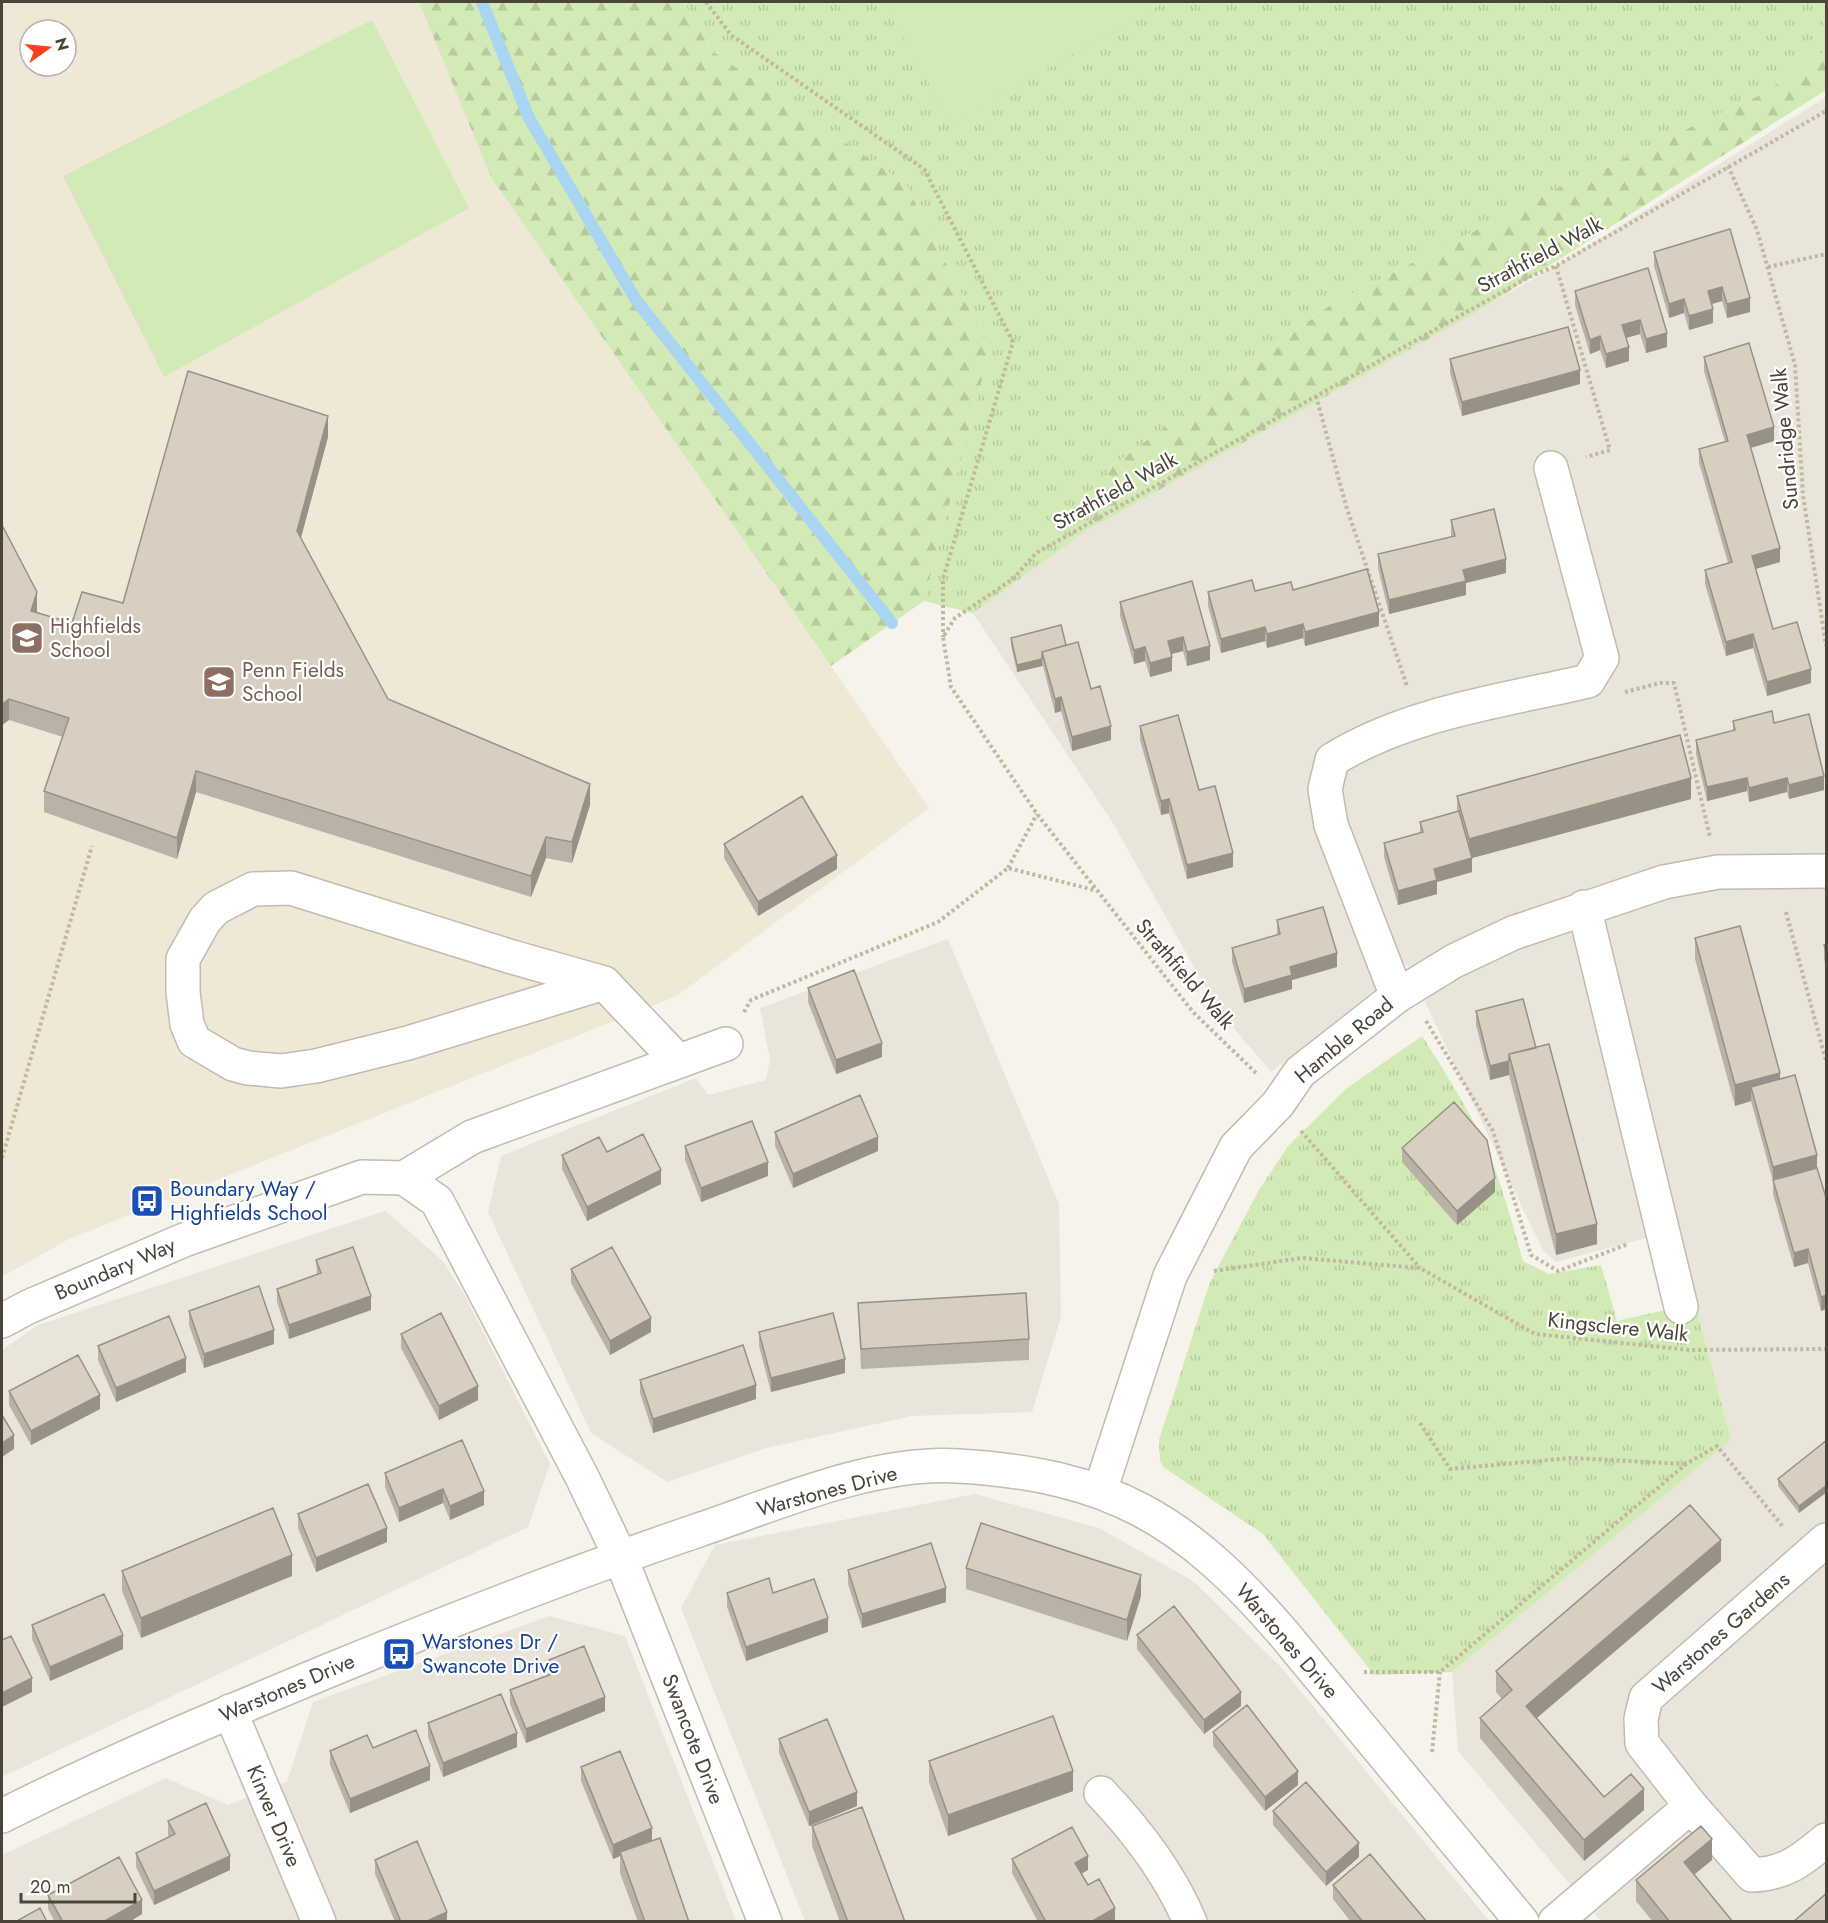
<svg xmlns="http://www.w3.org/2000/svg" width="1828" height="1923" viewBox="0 0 1828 1923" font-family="Jost,sans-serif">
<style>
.residential{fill:#eae5da}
.education{fill:#efe8d6;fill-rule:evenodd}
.forest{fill:url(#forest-firs)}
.park{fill:url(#park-tufts)}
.pitch{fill:#d2eab5}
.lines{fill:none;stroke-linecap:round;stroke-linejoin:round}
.stream{stroke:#a9d4f2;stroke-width:12}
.minor-casing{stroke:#c2bbae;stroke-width:36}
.path{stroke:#c4b79f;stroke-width:4;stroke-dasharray:3 3;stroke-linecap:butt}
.minor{stroke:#fff;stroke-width:33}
.wall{fill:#bab2a6}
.shaded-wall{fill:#979187}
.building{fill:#d8cfc1;stroke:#979187;stroke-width:1.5}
.labels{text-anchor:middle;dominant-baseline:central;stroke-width:4.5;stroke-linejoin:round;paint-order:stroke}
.street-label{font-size:21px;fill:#4b4439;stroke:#fff}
.education-label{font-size:21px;fill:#785e54;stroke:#fff;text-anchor:start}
.transit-label{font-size:21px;fill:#164399;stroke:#fff;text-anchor:start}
</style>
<defs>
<pattern id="forest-firs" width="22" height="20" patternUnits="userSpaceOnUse" patternTransform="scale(1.5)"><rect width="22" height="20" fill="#d2eab5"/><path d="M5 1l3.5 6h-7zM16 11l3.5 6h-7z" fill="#b6ca9c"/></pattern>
<pattern id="park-tufts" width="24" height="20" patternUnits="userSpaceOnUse" patternTransform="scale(1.5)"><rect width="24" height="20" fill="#d2eab5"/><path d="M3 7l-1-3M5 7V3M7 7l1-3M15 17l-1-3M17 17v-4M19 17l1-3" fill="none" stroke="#b6ca9c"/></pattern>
</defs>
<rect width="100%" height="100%" fill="#f6f3ec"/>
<path class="residential" d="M1826,97V1921H1601L1458,1751L1452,1672L1731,1440L1676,1230L1556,1262L1543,1251L1407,964L1271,1072L1219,1011L1111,820L973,613L1086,531L1556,266Z
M948,939L1059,1204L1061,1317L1032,1412L912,1416L766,1448L667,1482L591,1433L488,1212L501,1156L696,1078L708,1095L766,1080L770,1059L760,1008Z
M385,1211L442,1260L463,1292L550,1464L528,1527L2,1777V1350L38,1325Z
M975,1494L1099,1528L1193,1581L1280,1666L1489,1921H805L681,1608L715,1545Z
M549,1616L625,1636L736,1921H2V1855L166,1778L228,1805L287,1782L313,1702Z"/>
<path class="education" d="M2,2H419L492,177L929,808L677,996L67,1240L2,1277ZM30,30H66V66H30Z"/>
<path class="forest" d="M419,2H684L711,50L906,184L990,350L924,601L831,666L491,177Z
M1826,50V90L1478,311L1086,531L1112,466L1333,303L1557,189L1760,95Z"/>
<path class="park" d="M684,2H1826V50L1760,95L1557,189L1333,303L1112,466L1086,531L973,613L924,601L990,350L906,184L711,50Z
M1422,1036C1445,1072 1468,1108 1486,1147C1502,1184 1512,1223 1523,1261L1549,1274L1601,1265L1617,1321L1695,1303L1731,1440L1452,1672L1374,1675L1263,1534L1163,1467L1160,1461L1159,1440L1210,1282L1259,1190L1288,1146L1347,1088Z"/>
<path class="pitch" d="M883,2H1165L951,123Z
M372,20L469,208L164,377L63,176Z"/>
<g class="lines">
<path class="stream" d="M482,2L529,118L636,300L892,623"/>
<defs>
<path id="minor" d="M1584,907L1681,1307
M604,983L408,1043L316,1066L281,1071L248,1068L233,1064L194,1041L187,1024L183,992V959L205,920L216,908L253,889L291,888L512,957L604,983L678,1061
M1397,996L1331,825L1325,789L1332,760C1407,713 1502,701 1588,681L1602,658L1551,468
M404,1178L472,1137L726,1044
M2,1321L28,1307L184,1240L362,1177L404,1178L437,1201L582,1477L620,1556L765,1922
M1100,1491L1170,1276L1236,1147L1278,1104L1300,1072L1397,996L1454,961L1513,933L1664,882L1718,872L1826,871
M230,1711L319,1922
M1101,1793C1136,1830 1170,1874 1190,1922
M1691,1806L1752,1875C1785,1874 1802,1860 1826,1840
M2,1816C109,1762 219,1716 330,1670C452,1620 574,1572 699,1530C778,1503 873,1461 958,1466C1111,1475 1185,1519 1284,1634L1522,1922
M1555,1922L1691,1806L1642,1743L1641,1719L1646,1698L1826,1540"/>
</defs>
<use href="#minor" class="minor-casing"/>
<path class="path" d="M706,2L731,35L924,169L1013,342L943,579V637
M1728,166L1757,230L1795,365L1803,495L1826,646
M1556,266L1610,450L1586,457
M1768,267L1826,254
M1316,396L1347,509L1407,686
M1625,692L1660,683H1674L1710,837
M1008,868L1037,814
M1786,912L1826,1061
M744,1012L751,1000L938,922L1008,868L1094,890
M1426,1021L1493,1131L1531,1255L1558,1271L1628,1244
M1256,1073L1193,1012L1037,814L951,687L943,637L955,618L1013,579L1036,553L1529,277L1556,266L1826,111
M1301,1131L1420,1268
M2,1158L92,846
M1214,1271L1302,1258L1420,1268L1535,1334L1690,1350L1826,1349
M1420,1423L1450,1469L1571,1458L1685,1464
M1364,1672H1440L1686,1464L1717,1446L1784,1528
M1432,1752L1440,1672"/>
<use href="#minor" class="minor"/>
</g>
<path class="wall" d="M1730,229L1750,312L1727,318L1722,301L1712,304L1713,323L1689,330L1684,313L1669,318L1654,266V252Z
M1648,268L1667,347L1646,353L1640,334L1626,338L1629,361L1606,368L1600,350L1590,354L1575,305V291Z
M1704,357L1774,441L1750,448L1780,562L1755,569L1773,629L1811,683L1767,696L1753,648L1726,656L1705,584V570L1728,563L1699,463V449L1725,442L1704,371Z
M1450,359L1580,384L1462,416L1450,373Z
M328,437L301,538L388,699L590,805L572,863L546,858L531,897L196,792L177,859L44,812V791L63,737L9,720L2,725V525L37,612L72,623L123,603Z
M1451,520L1506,573L1466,583V595L1389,614L1378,568V554L1451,537Z
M1192,581L1210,660L1187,666L1183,651L1171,654L1172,671L1150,677L1145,661L1134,664L1120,616V602Z
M1293,590L1379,626L1305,646L1303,638L1267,648L1265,641L1221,653L1208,606V592Z
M1011,638L1066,645L1091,689L1111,740L1072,751L1061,711L1055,713L1043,666L1017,672L1011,645Z
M1733,721L1774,723L1824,790L1789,799L1787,792L1749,802L1747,791L1707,801L1696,754V740L1733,731Z
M1140,726L1233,867L1187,879L1169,813L1161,815L1140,740Z
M1457,796L1691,799L1472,858V872L1437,882V894L1398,905L1384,857V843L1420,833V822L1457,811Z
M724,844L837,869L758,916L724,858Z
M1277,920L1337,967L1292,980V989L1244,1003L1232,962V948L1277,935Z
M1695,938L1780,1080L1817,1168L1827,1201L1821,1311L1808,1263L1794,1267L1773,1194V1181L1751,1101L1735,1106L1695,959Z
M1827,944V970L1824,959V945Z
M808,988L882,1057L836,1074L808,1002Z
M1476,1011L1536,1048L1597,1244L1556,1255L1509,1075L1490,1080L1476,1025Z
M775,1132L878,1151L793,1188L775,1146Z
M685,1146L768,1176L701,1202L685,1160Z
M1402,1148L1495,1192L1457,1225L1402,1162Z
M562,1155L661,1184L587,1221L562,1169Z
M316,1260L371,1310L289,1339L277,1302V1289L317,1275Z
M571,1269L651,1332L610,1355L571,1283Z
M858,1303L1029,1339V1360L861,1369Z
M189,1311L274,1344L204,1368L189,1325Z
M759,1332L845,1373L771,1392L759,1346Z
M401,1334L478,1400L439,1420L401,1348Z
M98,1346L186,1372L116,1402L98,1360Z
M640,1380L756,1399L653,1433L640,1393Z
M9,1391L100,1409L31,1445L9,1405Z
M462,1440L484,1505L450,1520L443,1503L399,1522L385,1487V1473Z
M1827,1440L1799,1513L1778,1486V1479Z
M298,1514L387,1542L316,1572L298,1528Z
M1721,1561L1537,1718L1604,1797L1644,1810L1584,1861L1480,1738V1718L1502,1699L1496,1692V1671Z
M966,1568L1141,1596L1127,1641L966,1589Z
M848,1570L946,1602L862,1628L848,1584Z
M122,1571L292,1576L141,1638L122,1591Z
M727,1593H773L828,1632L746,1661L727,1607Z
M32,1625L123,1649L50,1681L32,1639Z
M1137,1635L1241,1706L1204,1734L1137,1649Z
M549,1660L605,1711L526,1743L510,1704V1690L549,1674Z
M428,1723L517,1747L443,1777L428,1737Z
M1213,1732L1298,1785L1265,1811L1213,1746Z
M779,1739L857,1806L809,1826L779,1753Z
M373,1748L430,1780L350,1813L330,1765V1751Z
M929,1761L1073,1791L948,1836L929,1782Z
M581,1767L652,1841L689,1922H638L620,1873V1856L613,1859L581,1781Z
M1273,1811L1359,1857L1326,1886L1273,1825Z
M168,1821L230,1870L154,1905L136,1867V1853L169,1837L168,1835Z
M812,1826L905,1922H840L812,1846Z
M1012,1859L1088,1870L1081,1874L1088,1885L1115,1922H1038L1012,1873Z
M375,1860L447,1922H395L375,1874Z
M1712,1860L1694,1874L1733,1922H1653L1636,1901V1880Z
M1333,1885L1427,1922H1351L1333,1899Z
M48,1895L142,1914L129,1922H55L48,1909Z"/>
<path class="shaded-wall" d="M1722,287V301L1708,305V291Z
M1750,298V312L1727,318V304Z
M1684,299V313L1669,318V304Z
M1713,309V323L1689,330V316Z
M1640,320V334L1622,339V325Z
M1667,333V347L1646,353V339Z
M1600,336V350L1590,354V340Z
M1629,347V361L1606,368V354Z
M1580,370V384L1462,416V402Z
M328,416V437L297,552V531Z
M1774,427V441L1747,449V435Z
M1780,548V562L1752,570V556Z
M1506,559V573L1466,583V595L1389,614V600L1463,570Z
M37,592V613L31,611Z
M1379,612V626L1305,646V632Z
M1303,624V638L1267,648V634Z
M1265,627V641L1221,653V639Z
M1753,634V648L1726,656V642Z
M1183,637V651L1168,655V641Z
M1210,646V660L1187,666V652Z
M1145,647V661L1134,664V650Z
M1172,657V671L1150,677V663Z
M1042,659V666L1017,672V665Z
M1811,669V683L1767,696V682Z
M1061,697V711L1055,713V699Z
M9,699V720L2,725V704Z
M1111,726V740L1072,751V737Z
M196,771V792L177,859V838Z
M1824,776V790L1789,799V785Z
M1691,778V799L1472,858V872L1437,882V894L1398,905V891L1434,869L1469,859V839Z
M1747,778V791L1707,801V787Z
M1787,778V792L1749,802V788Z
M590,784V805L572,863V842Z
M1169,799V813L1161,815V801Z
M546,837V858L531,897V876Z
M1233,853V867L1187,879V865Z
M837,855V869L758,916V902Z
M1337,953V967L1292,980V989L1244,1003V989L1290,967Z
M882,1043V1057L836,1074V1060Z
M1509,1061V1075L1490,1080V1066Z
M1780,1073V1094L1751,1087V1101L1735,1106V1085Z
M878,1137V1151L793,1188V1174Z
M1817,1155V1169L1773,1181V1167Z
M768,1162V1176L701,1202V1188Z
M661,1170V1184L587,1221V1207Z
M1495,1178V1192L1457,1225V1211Z
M1597,1224V1244L1556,1255V1234Z
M1808,1249V1263L1794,1267V1253Z
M1827,1295V1309L1821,1311V1297Z
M371,1296V1310L289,1339V1325Z
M651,1318V1332L610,1355V1341Z
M274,1330V1344L204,1368V1354Z
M186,1358V1372L116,1402V1388Z
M845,1359V1373L771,1392V1378Z
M756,1385V1399L653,1433V1419Z
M478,1386V1400L439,1420V1406Z
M100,1395V1409L31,1445V1431Z
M14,1435V1449L2,1457V1443Z
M1827,1485V1492L1799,1513V1506Z
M443,1489V1503L399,1522V1508Z
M484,1491V1505L450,1520V1506Z
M387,1528V1542L316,1572V1558Z
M1721,1540V1561L1526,1727V1706Z
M292,1555V1576L141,1638V1618Z
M1141,1575V1596L1127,1641V1620Z
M946,1588V1602L862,1628V1614Z
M828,1618V1632L746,1661V1647Z
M123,1635V1649L50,1681V1667Z
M32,1678V1692L2,1707V1693Z
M1241,1692V1706L1204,1734V1720Z
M605,1697V1711L526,1743V1729Z
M517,1733V1747L443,1777V1763Z
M430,1766V1780L350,1813V1799Z
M1073,1771V1791L948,1836V1815Z
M1298,1771V1785L1265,1811V1797Z
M1644,1789V1810L1584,1861V1840Z
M857,1792V1806L809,1826V1812Z
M652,1828V1842L620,1852V1856L613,1859V1845Z
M1712,1839V1860L1684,1883V1862Z
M1359,1843V1857L1326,1886V1872Z
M230,1856V1870L154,1905V1891Z
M1088,1856V1870L1075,1877V1863Z
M142,1900V1914L129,1922H103Z
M1115,1908V1922H1091Z
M447,1912V1922H425Z"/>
<path class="building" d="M1730,229L1750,298L1727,304L1722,287L1708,291L1713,309L1689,316L1684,299L1669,304L1654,252Z
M1648,268L1667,333L1646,339L1640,320L1622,325L1629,347L1606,354L1600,336L1590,340L1575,291Z
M1568,327L1580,370L1462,402L1450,359Z
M1749,343L1774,427L1747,435L1780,548L1752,556L1773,629L1797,622L1811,669L1767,682L1753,634L1726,642L1705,570L1732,562L1699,449L1728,441L1704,357Z
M188,371L328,416L297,531L388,699L590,784L572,842L546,837L531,876L196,771L177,838L44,791L69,718L9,699L2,704V525L37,592L31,611L72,623L82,592L123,603Z
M1494,509L1506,559L1463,570L1466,581L1389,600L1378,554L1455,536L1451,520Z
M1367,569L1379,612L1305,632L1303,624L1267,634L1265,627L1221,639L1208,592L1252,580L1255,591L1291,582L1293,590Z
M1192,581L1210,646L1187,652L1183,637L1168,641L1172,657L1150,663L1145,647L1134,650L1120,602Z
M1061,625L1066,645L1042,652V659L1017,665L1011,638Z
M1078,642L1091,689L1100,686L1111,726L1072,737L1061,697L1055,699L1042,652Z
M1772,711L1774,723L1809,714L1824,776L1789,785L1787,778L1749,788L1747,778L1707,787L1696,740L1735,730L1733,721Z
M1178,715L1199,790L1215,786L1233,853L1187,865L1169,799L1161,801L1140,726Z
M1680,735L1691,778L1469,839L1457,796Z
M802,796L837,855L758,902L724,844Z
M1459,811L1472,858L1434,869L1437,880L1398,891L1384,843L1423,832L1420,822Z
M1323,907L1337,953L1290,967L1292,975L1244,989L1232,948L1280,934L1277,920Z
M1740,926L1780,1073L1735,1085L1695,938Z
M1827,944V956L1824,945Z
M854,970L882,1043L836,1060L808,988Z
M1523,999L1536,1048L1509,1054V1061L1490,1066L1476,1011Z
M1549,1044L1597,1224L1556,1234L1509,1054Z
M1795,1075L1817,1155L1773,1167L1751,1087Z
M860,1095L878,1137L793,1174L775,1132Z
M1454,1102L1487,1140L1495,1178L1457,1211L1402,1148Z
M752,1121L768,1162L701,1188L685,1146Z
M643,1134L661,1170L587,1207L562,1155L599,1137L607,1152Z
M1817,1168L1827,1201V1295L1821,1297L1808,1249L1794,1253L1773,1180Z
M353,1247L371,1296L289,1325L277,1289L321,1273L316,1260Z
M612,1247L651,1318L610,1341L571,1269Z
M259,1286L274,1330L204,1354L189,1311Z
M1026,1293L1029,1339L861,1349L858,1303Z
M441,1313L478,1386L439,1406L401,1334Z
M833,1313L845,1359L771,1378L759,1332Z
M169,1316L186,1358L116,1388L98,1346Z
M743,1345L756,1385L653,1419L640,1380Z
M78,1355L100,1395L31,1431L9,1391Z
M2,1415L14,1435L2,1443Z
M462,1440L484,1491L450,1506L443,1489L399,1508L385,1473Z
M1827,1440V1485L1799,1506L1778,1479Z
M368,1484L387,1528L316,1558L298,1514Z
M1690,1505L1721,1540L1526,1706L1604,1797L1631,1774L1644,1789L1584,1840L1480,1718L1512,1690L1496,1671Z
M273,1508L292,1555L141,1618L122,1571Z
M981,1523L1141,1575L1127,1620L966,1568Z
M931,1543L946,1588L862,1614L848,1570Z
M769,1578L773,1593L814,1579L828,1618L746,1647L727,1593Z
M104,1594L123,1635L50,1667L32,1625Z
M1174,1606L1241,1692L1204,1720L1137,1635Z
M11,1636L32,1678L2,1693V1640Z
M584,1646L605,1697L526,1729L510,1690L554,1673L549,1660Z
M501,1694L517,1733L443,1763L428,1723Z
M1247,1705L1298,1771L1265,1797L1213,1732Z
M1053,1716L1073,1771L948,1815L929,1761Z
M827,1719L857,1792L809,1812L779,1739Z
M416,1730L430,1766L350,1799L330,1751L367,1735L373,1748Z
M620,1751L652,1828L613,1845L581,1767Z
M1306,1782L1359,1843L1326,1872L1273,1811Z
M206,1803L230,1856L154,1891L136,1853L175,1834L168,1821Z
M862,1807L905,1922H848L812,1826Z
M1701,1826L1712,1839L1684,1862L1733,1922H1670L1636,1880Z
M1072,1827L1088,1856L1075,1863L1088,1885L1099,1879L1115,1908L1091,1922H1046L1012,1859Z
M660,1838L689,1922H645L620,1852Z
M417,1841L447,1912L425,1922H401L375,1860Z
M1370,1854L1427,1922H1363L1333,1885Z
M119,1857L142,1900L103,1922H63L48,1895Z
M1827,1893V1922H1793Z
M40,1908L47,1922H15Z"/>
<defs>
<symbol id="school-square" viewBox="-11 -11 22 22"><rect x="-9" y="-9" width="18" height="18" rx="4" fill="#8d6e63" stroke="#fff"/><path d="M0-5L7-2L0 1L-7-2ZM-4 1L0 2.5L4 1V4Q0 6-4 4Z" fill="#fff"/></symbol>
<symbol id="bus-square" viewBox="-11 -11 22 22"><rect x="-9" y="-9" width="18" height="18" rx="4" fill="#1a4fb4" stroke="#fff"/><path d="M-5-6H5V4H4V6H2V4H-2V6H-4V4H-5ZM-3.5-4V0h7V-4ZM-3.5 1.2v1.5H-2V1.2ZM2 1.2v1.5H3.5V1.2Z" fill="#fff"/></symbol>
</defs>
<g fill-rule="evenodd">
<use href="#school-square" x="8" y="619" width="38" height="38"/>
<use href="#school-square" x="200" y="663" width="38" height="38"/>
<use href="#bus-square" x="128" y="1182" width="38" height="38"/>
<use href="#bus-square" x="380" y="1635" width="38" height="38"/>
</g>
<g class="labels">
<g class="street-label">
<text transform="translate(1540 255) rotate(-28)">Strathfield Walk</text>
<text transform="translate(1785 439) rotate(-95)">Sundridge Walk</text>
<text transform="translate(1115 491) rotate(-29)">Strathfield Walk</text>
<text transform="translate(1185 974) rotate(49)">Strathfield Walk</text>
<text transform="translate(1344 1040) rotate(-40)">Hamble Road</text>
<text transform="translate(115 1269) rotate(-23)">Boundary Way</text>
<text transform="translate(1618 1327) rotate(6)">Kingsclere Walk</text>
<text transform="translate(827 1491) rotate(-15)">Warstones Drive</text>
<text transform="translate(1721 1633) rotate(-41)">Warstones Gardens</text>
<text transform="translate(1287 1641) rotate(49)">Warstones Drive</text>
<text transform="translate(287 1688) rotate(-23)">Warstones Drive</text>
<text transform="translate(693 1739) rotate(69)">Swancote Drive</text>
<text transform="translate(274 1816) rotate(67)">Kinver Drive</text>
</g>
<g class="education-label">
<text x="50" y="626">Highfields<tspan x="50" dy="24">School</tspan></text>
<text x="242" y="670">Penn Fields<tspan x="242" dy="24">School</tspan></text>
</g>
<g class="transit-label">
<text x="170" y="1189">Boundary Way /<tspan x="170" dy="24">Highfields School</tspan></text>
<text x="422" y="1642">Warstones Dr /<tspan x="422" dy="24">Swancote Drive</tspan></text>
</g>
</g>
<rect width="1828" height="1923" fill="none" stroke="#4b4439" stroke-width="6"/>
<g transform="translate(48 48) rotate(75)"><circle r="28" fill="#ffffff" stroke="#b7b4b0" stroke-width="1.5"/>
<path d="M0-4.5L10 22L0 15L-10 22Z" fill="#fc3f1d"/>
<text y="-9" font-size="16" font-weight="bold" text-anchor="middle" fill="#4b4439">N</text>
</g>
<path d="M21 1893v9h114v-9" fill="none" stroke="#4b4439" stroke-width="3"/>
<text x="30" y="1893" font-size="18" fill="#4b4439" stroke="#ffffff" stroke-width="4.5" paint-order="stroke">20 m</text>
</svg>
